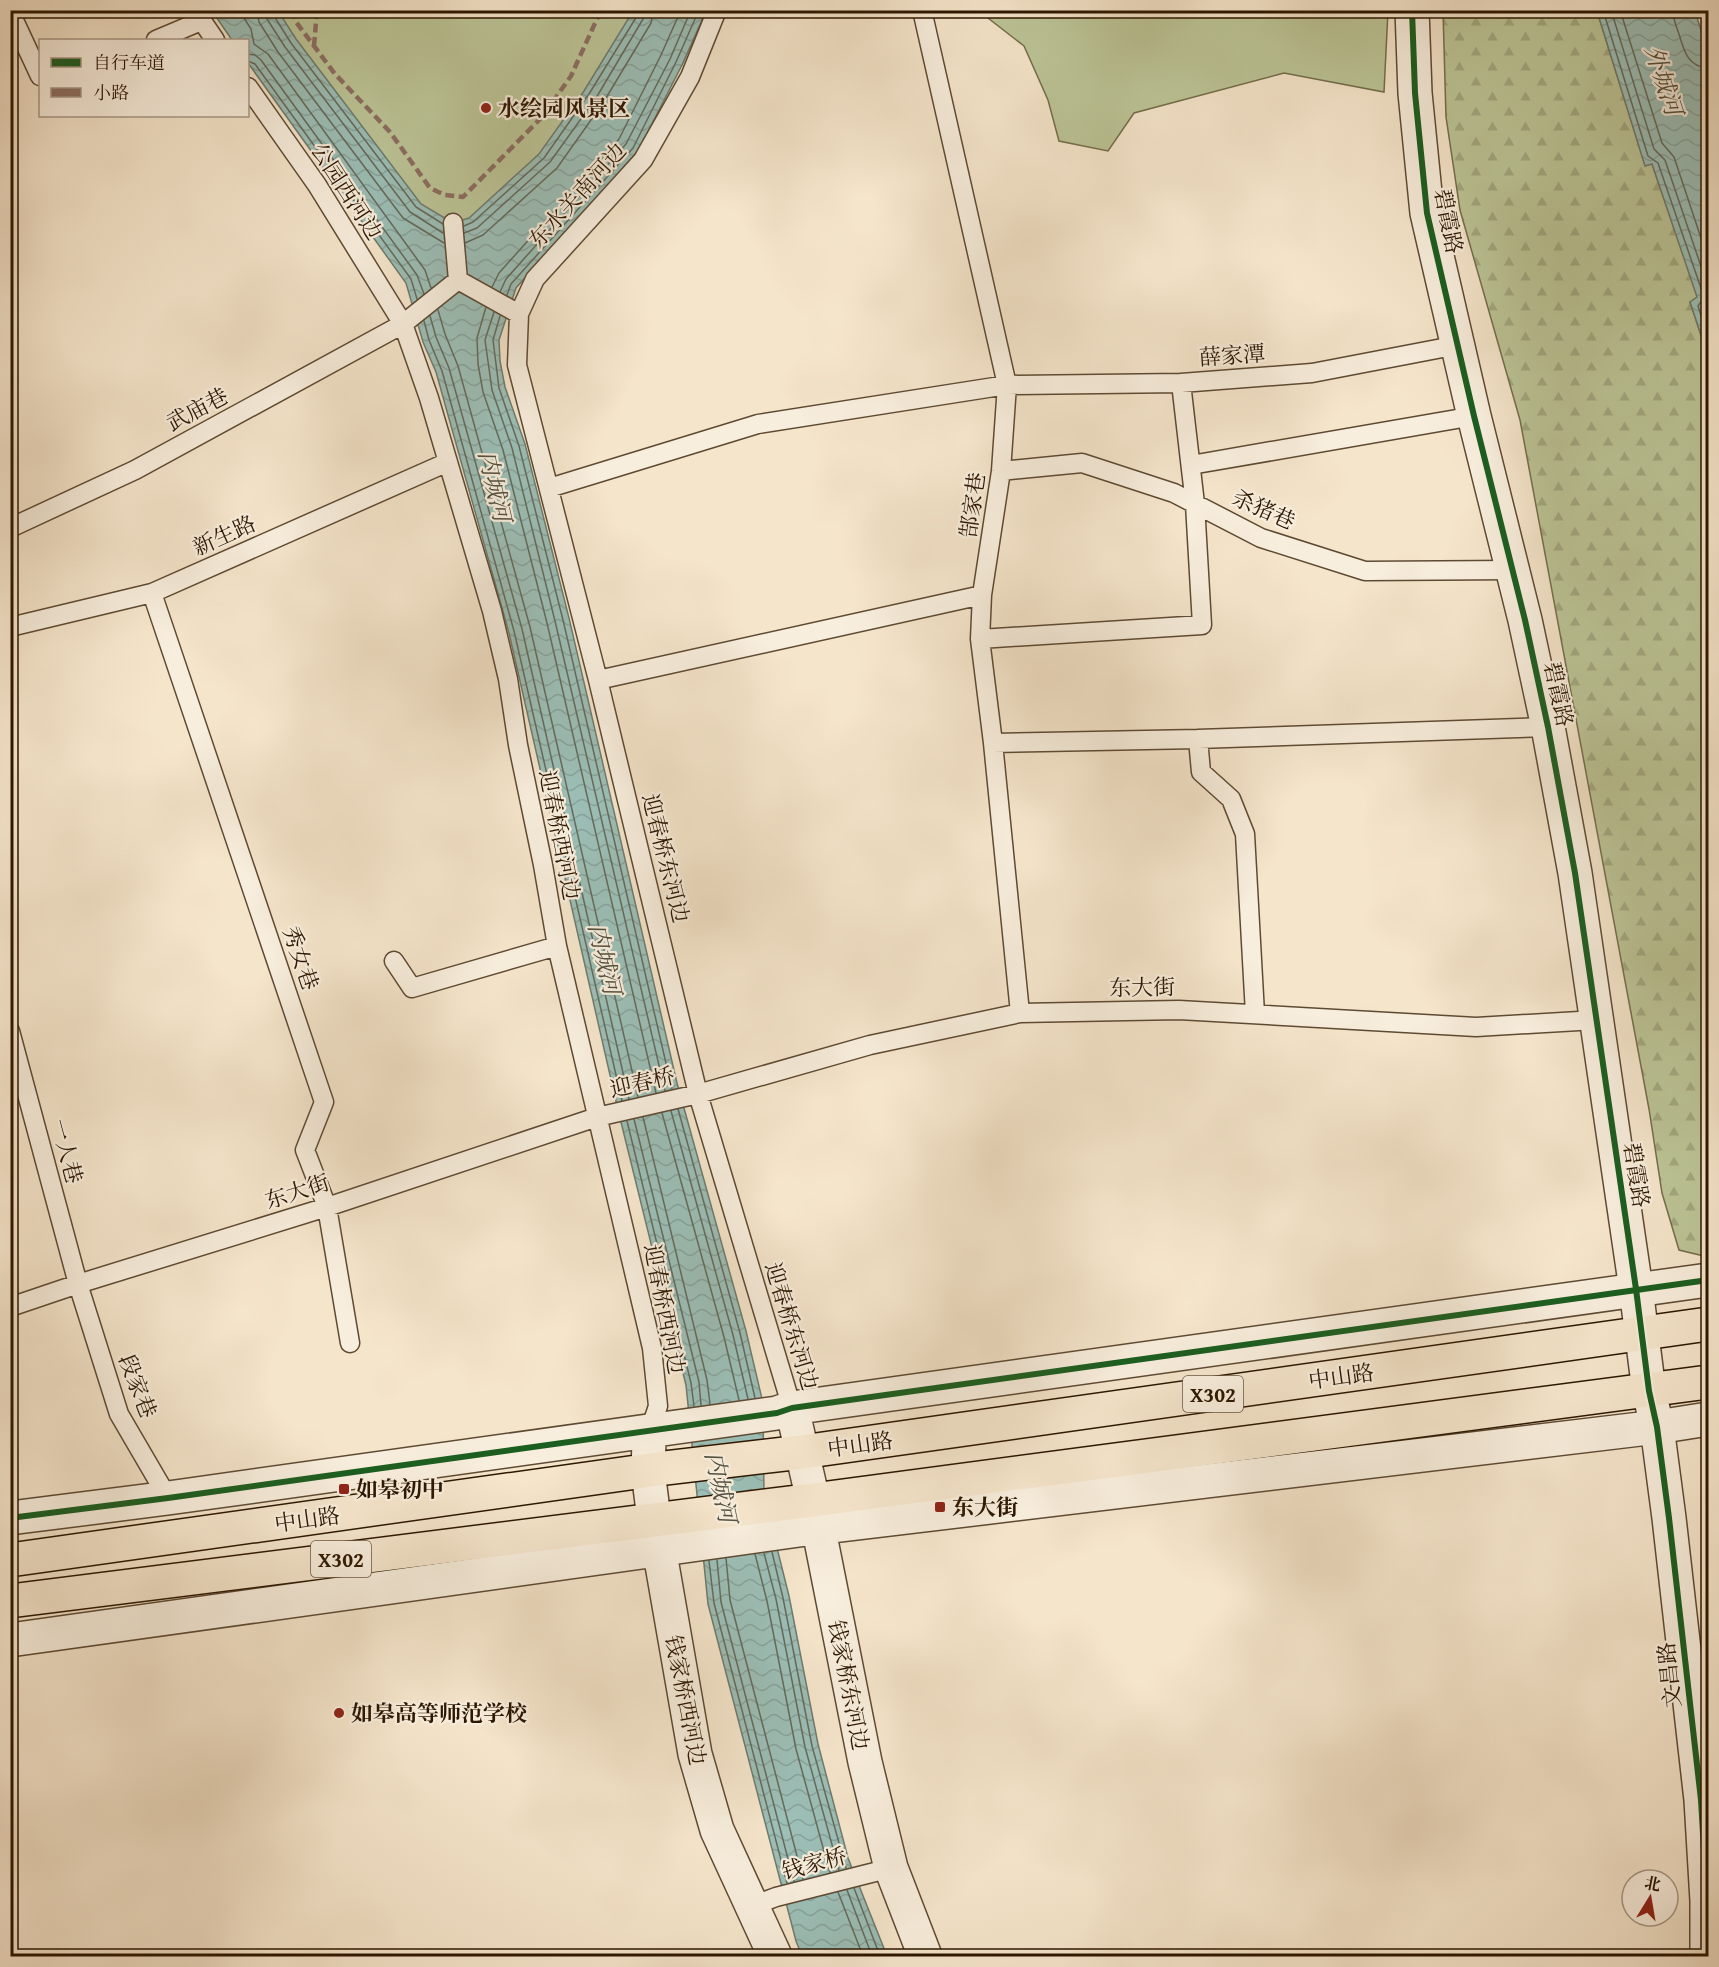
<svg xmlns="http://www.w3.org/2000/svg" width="1719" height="1967" viewBox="0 0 1719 1967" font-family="'Gentium Book Plus','Noto Serif SC',serif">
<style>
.green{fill:#bcc597;stroke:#746e4c;stroke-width:1.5}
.forest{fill:url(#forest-firs);stroke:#746e4c;stroke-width:1.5}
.water{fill:url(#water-waves);stroke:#6f7b6e;stroke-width:1.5}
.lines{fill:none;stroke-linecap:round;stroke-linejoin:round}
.shore{stroke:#646a5c;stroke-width:1.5}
.service-casing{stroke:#5e4a33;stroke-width:21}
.minor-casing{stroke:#5e4a33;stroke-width:36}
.tertiary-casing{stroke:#5e4a33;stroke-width:36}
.primary-casing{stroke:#2c1600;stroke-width:36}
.service{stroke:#f8eedd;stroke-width:18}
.minor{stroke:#f8eedd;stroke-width:33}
.tertiary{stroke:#f8eedd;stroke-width:33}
.primary{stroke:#f5e5cb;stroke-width:33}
.quiet{stroke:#8d6e63;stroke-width:4.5;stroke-dasharray:9 4.5;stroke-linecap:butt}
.cycleway-casing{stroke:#f8eedd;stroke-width:10}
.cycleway{stroke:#1b5e20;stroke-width:6}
.poi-dot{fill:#8f2418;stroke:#f8eedd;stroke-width:2}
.labels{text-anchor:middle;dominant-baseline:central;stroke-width:4.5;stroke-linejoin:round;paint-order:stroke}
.shield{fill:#f8eedd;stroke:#695742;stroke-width:1.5}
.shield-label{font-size:21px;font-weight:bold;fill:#2c1600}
.poi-label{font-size:22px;font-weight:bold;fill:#2c1600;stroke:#f8eedd;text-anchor:start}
.street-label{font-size:22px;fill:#2c1600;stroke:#f8eedd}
.water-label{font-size:24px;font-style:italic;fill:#535140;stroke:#f8eedd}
</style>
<defs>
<pattern id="forest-firs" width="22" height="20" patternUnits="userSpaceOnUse" patternTransform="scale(1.5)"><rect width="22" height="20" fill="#bcc597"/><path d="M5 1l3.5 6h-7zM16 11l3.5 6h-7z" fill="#a2a880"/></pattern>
<pattern id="water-waves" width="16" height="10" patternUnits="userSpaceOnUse" patternTransform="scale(1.5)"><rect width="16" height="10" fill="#9cbfb7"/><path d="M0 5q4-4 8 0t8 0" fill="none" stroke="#87a39c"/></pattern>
</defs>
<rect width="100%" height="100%" fill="#f5e5cb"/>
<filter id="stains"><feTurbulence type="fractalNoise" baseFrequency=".00333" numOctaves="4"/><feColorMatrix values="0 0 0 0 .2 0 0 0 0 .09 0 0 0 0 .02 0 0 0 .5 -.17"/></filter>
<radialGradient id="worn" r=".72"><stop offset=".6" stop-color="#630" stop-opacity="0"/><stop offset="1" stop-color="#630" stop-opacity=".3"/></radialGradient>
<path class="green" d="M239,11H706L682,65L422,264Z
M979,11H1388L1384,92L1284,73L1134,113L1108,151L1059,141L1048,100L1024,46Z"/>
<path class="forest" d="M1443,11H1597L1645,165L1652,164L1698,297L1690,302L1708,356V1257L1679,1250L1662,1193L1649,1109L1520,420L1460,210L1446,117Z"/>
<path class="water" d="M212,11H278L296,39L421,204L453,223L469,218L539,154L584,91L633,11H706L682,65L638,151L516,288L499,340L500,361L505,387L525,444L569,618L677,1083L746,1331L763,1403L764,1496L789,1596L818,1744L848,1858L887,1956H802L796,1941L708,1604L686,1385L618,1110L509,633L436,372L423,342L406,283L248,63V40H232Z
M1597,11H1695L1708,53V356L1690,302L1697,297L1652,164L1645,166Z"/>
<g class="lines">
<path class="shore" d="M239,10L251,29L254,44L268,54L425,270L431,288
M257,10L259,22L278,52L403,218L444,243
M266,10L267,19L285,47L410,212L443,233
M273,10L274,16L291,43L416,207L443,224
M1603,10L1648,156L1658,163L1703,294V299L1698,306L1708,338
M1611,10L1654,149L1665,160L1708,287
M1620,10L1662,143L1674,157L1708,259
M1673,10C1673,19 1676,26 1679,34C1684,51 1688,67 1708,68
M248,54L255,55L261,60L417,275L424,294
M248,61L255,64L411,279L417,299
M464,226L473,222L544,158L589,94L637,16L638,10
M464,233L477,228L550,162L596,98L643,19L645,10
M465,243L483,235L557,168L603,103L651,23L654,10
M492,287L499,273L619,139L661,55L681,10
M500,292L506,279L626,144L670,59L691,10
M507,295L511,284L633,148L676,62L699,10
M486,307L477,338L478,364L483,392L503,450L547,623L656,1093
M438,310L445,334L458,366L530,627L638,1097
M494,312L485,340L492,390L512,448L555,621L665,1091
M430,316L436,337L449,368L522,629L629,1099
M500,316L493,340L499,388L519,446L563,620L672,1089
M424,321L429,340L442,371L514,631L622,1101
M678,1109L740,1333L755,1398
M671,1111L733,1335L748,1399
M662,1113L724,1337L739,1400
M643,1117L707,1380L710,1404
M634,1119L699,1382L701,1405
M627,1121L691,1383L694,1406
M772,1552L783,1598L812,1746L846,1868
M764,1553L776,1599L805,1747L839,1870
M755,1554L767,1601L796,1749L830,1873
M726,1558L730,1600L803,1879
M717,1560L721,1602L794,1882
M709,1561L714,1603L787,1883
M854,1888L880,1956
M847,1890L872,1956
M838,1892L863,1956"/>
<defs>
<path id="service" d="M717,10L690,77L643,160L535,279L519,314L517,365L598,680L698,1094L792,1408
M922,10L1007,385L1001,471L982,595L980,639L993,743L1020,1013
M196,12L215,40
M10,17L12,16L40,76
M156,40L201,21
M248,87L317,185L403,324L429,398L492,611L508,679L518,745L543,865L557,946L652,1348L658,1406L650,1430
M453,223L458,280
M1191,465L1474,416
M1001,471L1082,463L1174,493L1261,538L1365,571L1513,570
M549,488L758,424L1007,385L1181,383L1312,373L1458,345
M10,528L135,470L403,324L458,280L519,314
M152,593L324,1102L305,1150L327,1207L350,1343
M10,627L152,593L448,462
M980,639L1202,625L1195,504L1181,383
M598,680L982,595
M1198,739L1201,772L1231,799L1245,834L1255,1014
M993,743L1198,739L1548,727
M394,961L412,988L557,946
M10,1031L78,1284L119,1414L168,1498
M10,1307L78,1284L327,1207L597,1117L698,1094L870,1045L1020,1013L1179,1010L1476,1027L1596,1020
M752,1906L776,1897L891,1868"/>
<path id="minor" d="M792,1408L813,1500L865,1762L891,1868L925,1956
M649,1441L648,1471L654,1519L695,1754L717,1830L775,1956
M10,1518L168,1498L777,1413L792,1408L1708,1280
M10,1640L799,1530L1657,1427L1708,1419"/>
<path id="tertiary" d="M1412,10L1415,93L1427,213L1474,416L1525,620L1548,727L1575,873L1636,1289L1649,1391L1657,1427L1669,1518L1701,1800L1707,1901V1956"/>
<path id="primary" d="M10,1560L665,1468L802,1452L1708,1324
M10,1601L813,1500L1708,1382"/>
</defs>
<use href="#service" class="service-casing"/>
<use href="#minor" class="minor-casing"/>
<use href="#tertiary" class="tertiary-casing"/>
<use href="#primary" class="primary-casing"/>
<use href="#service" class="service"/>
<use href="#minor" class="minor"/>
<use href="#tertiary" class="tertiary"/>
<use href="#primary" class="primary"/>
<path class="quiet" d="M293,10L296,22L335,74L390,132L430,188L445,195L463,197L542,117L571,76L601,10
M314,46L317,10"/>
<defs>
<path id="cycleway" d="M1412,10L1415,93L1427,213L1474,416L1525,620L1548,727L1575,873L1636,1289L1649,1391L1657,1427L1669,1518L1701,1800L1707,1901V1956
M10,1518L168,1498L777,1413L792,1408L1708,1280"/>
</defs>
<use href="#cycleway" class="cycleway-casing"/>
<use href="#cycleway" class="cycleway"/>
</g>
<g class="poi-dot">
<circle cx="486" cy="108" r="6"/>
<rect x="338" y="1483" width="12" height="12" rx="3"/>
<rect x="934" y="1501" width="12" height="12" rx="3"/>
<circle cx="339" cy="1713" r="6"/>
</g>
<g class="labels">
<g class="shield">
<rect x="1183" y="1376" width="60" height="36" rx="4.5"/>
<rect x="311" y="1541" width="60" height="36" rx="4.5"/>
</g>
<g class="shield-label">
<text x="1213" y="1394">X302</text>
<text x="341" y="1559">X302</text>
</g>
<g class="poi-label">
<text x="498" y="108">水绘园风景区</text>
<text x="356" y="1489">如皋初中</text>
<text x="952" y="1507">东大街</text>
<text x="351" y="1713">如皋高等师范学校</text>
</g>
<g class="street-label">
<text transform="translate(347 191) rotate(57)">公园西河边</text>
<text transform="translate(577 195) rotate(-48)">东水关南河边</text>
<text transform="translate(1449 221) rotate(79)">碧霞路</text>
<text transform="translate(1232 355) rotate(-4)">薛家潭</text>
<text transform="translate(197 409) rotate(-28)">武庙巷</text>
<text transform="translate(972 505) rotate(-82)">郜家巷</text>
<text transform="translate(1264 509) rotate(24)">杀猪巷</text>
<text transform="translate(224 535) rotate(-24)">新生路</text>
<text transform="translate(1559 694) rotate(78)">碧霞路</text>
<text transform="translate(560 835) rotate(79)">迎春桥西河边</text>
<text transform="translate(666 858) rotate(76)">迎春桥东河边</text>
<text transform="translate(301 958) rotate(71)">秀女巷</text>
<text transform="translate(1142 987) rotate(-1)">东大街</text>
<text transform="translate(642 1082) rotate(-13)">迎春桥</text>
<text transform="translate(67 1151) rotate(75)">一人巷</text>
<text transform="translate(1637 1175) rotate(81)">碧霞路</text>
<text transform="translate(297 1191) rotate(-18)">东大街</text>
<text transform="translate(665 1309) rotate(79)">迎春桥西河边</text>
<text transform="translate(792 1326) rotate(73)">迎春桥东河边</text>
<text transform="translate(1341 1376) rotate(-8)">中山路</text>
<text transform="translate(138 1386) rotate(69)">段家巷</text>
<text transform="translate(860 1444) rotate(-8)">中山路</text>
<text transform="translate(307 1519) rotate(-8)">中山路</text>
<text transform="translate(1669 1675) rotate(-96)">文昌路</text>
<text transform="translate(849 1685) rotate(79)">钱家桥东河边</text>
<text transform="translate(686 1700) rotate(79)">钱家桥西河边</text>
<text transform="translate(814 1863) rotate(-15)">钱家桥</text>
</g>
<g class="water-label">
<text transform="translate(1664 80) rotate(72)">外城河</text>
<text transform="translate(495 486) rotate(77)">内城河</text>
<text transform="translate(605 959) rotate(77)">内城河</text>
<text transform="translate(721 1487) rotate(78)">内城河</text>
</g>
</g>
<rect width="1719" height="1967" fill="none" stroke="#f5e5cb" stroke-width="36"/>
<rect x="12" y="12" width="1695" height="1943" fill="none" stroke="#2c1600" stroke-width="3"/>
<rect x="18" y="18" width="1683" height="1931" fill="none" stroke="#2c1600" stroke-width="1.5"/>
<rect x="39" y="39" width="210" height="78" fill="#f8eedd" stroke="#a69885" stroke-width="1.5"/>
<rect x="51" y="58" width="30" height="9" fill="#1b5e20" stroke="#a69885" stroke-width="1.5"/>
<text x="93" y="69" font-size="18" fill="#2c1600">自行车道</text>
<rect x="51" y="88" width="30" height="9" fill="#8d6e63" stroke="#a69885" stroke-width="1.5"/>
<text x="93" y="99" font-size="18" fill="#2c1600">小路</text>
<g transform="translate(1650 1898) rotate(11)"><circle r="28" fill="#f8eedd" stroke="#a69885" stroke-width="1.5"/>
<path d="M0-4.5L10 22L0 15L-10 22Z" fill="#8f2418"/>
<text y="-9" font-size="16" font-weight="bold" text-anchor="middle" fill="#2c1600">北</text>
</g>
<rect width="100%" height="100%" filter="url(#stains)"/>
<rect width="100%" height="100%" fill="url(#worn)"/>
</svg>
